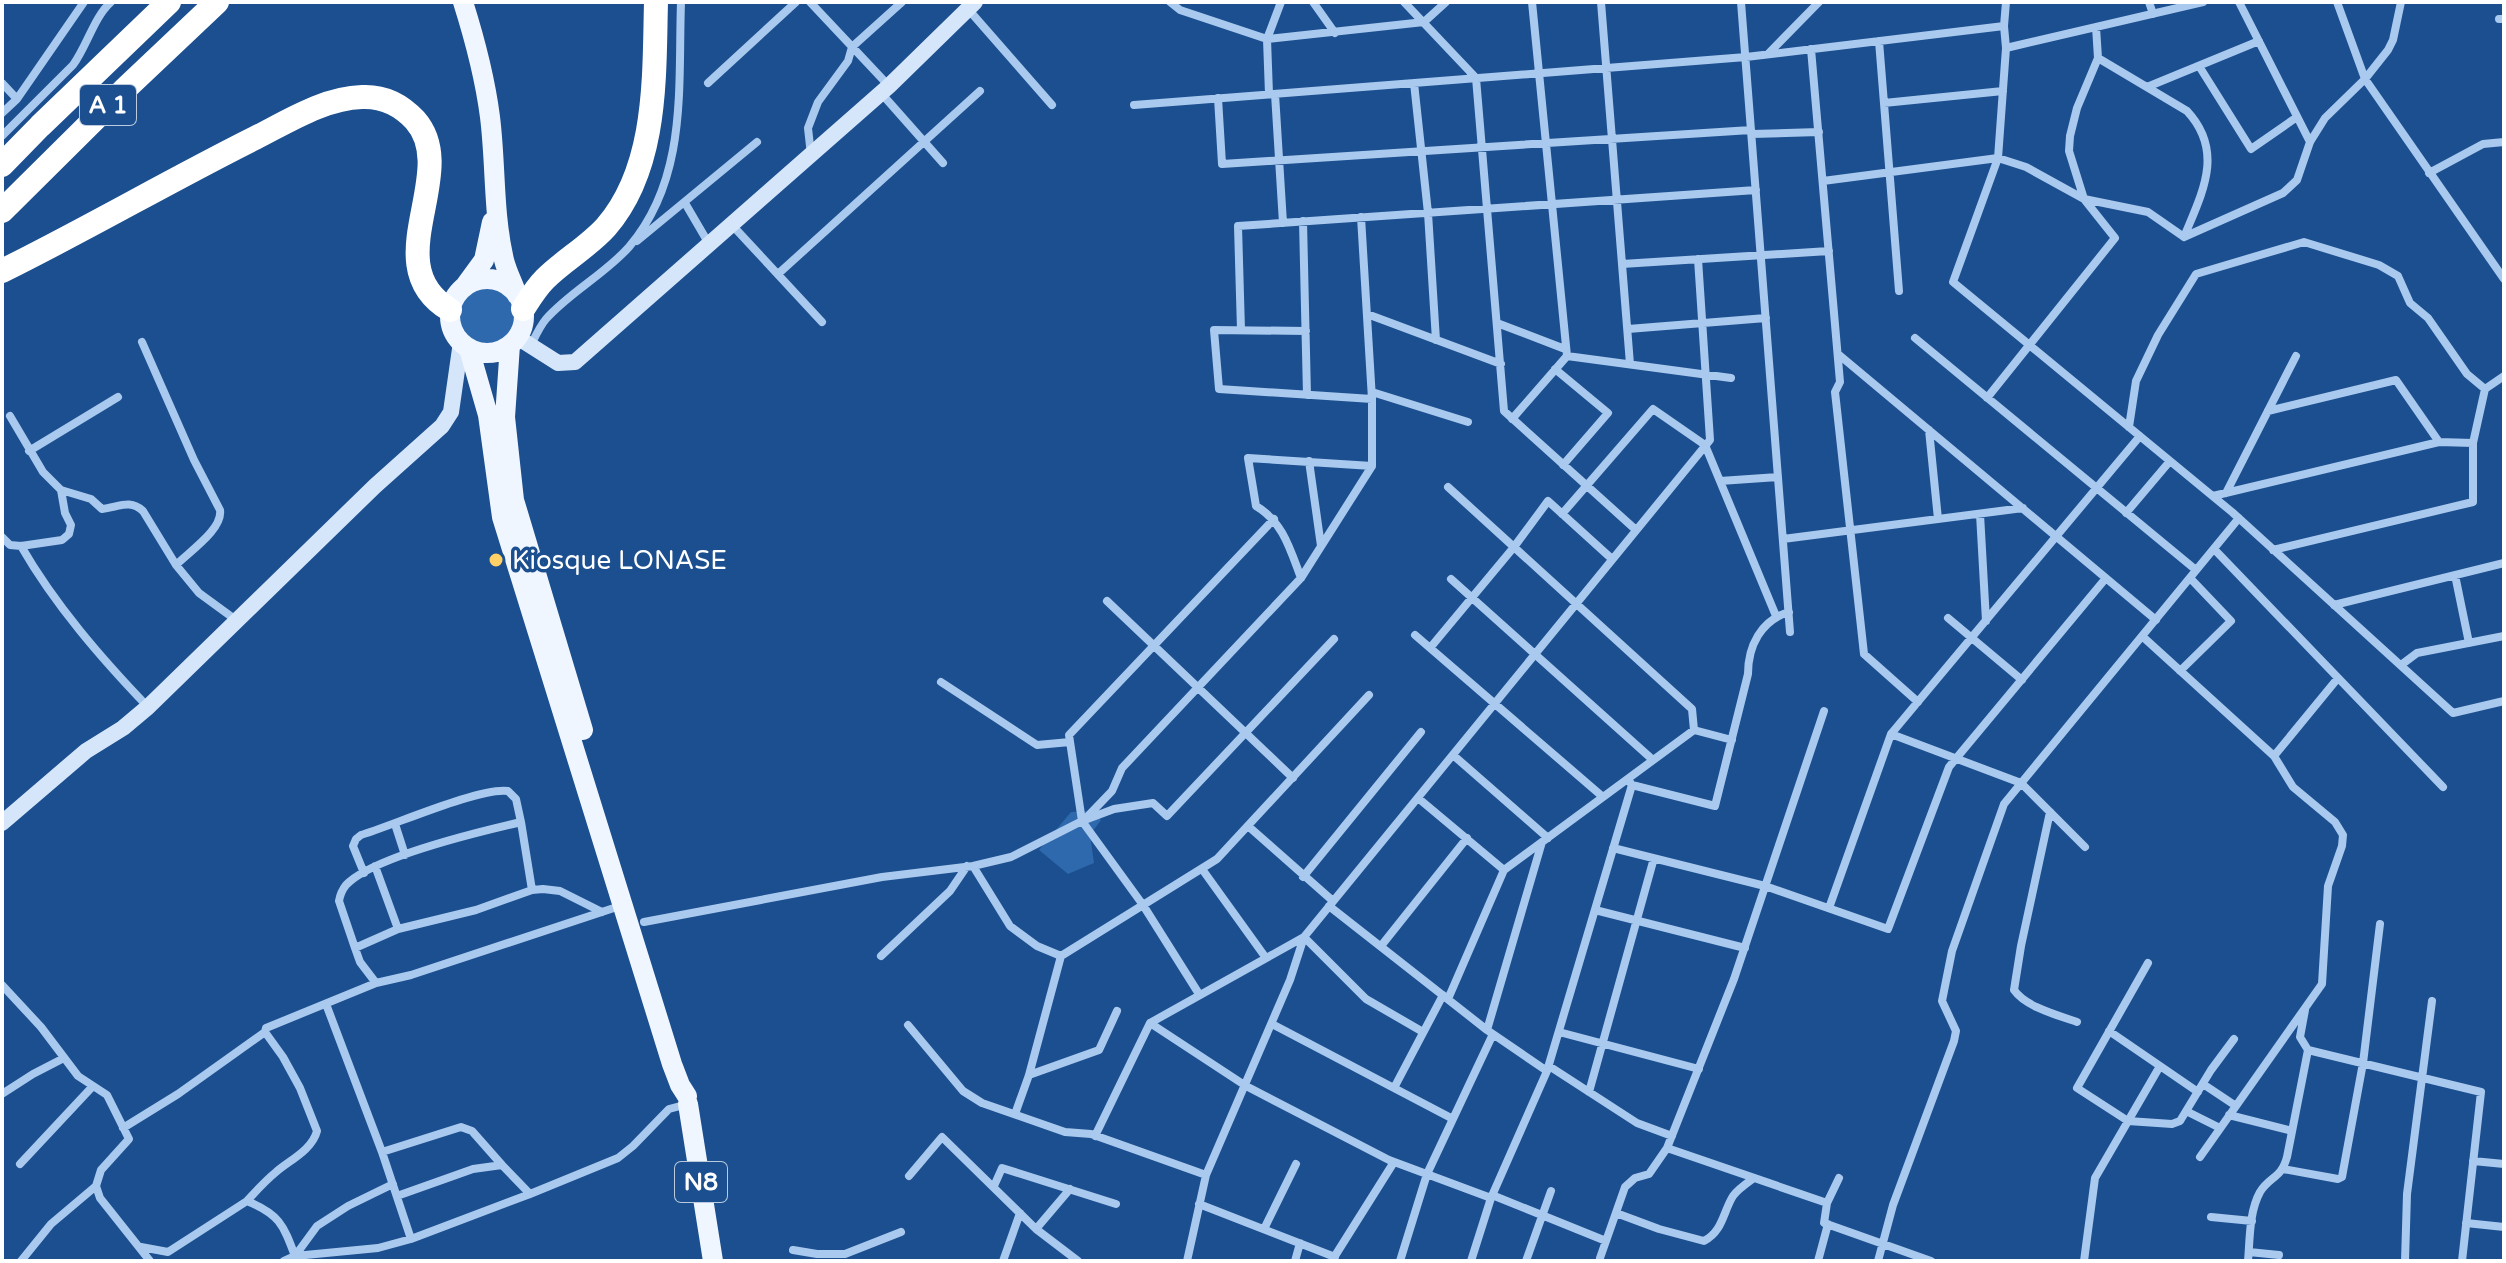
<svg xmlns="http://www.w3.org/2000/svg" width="2506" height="1263" viewBox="0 0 2506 1263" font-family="'Varela Round',sans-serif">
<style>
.green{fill:#2e69ad}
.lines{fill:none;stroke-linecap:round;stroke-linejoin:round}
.street{stroke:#a9c9ee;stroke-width:8}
.secondary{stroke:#d6e6fa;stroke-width:16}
.primary{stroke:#f0f6ff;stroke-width:20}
.highway{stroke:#fff;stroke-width:24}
.poi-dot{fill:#ffd166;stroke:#1b4f8f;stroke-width:3}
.labels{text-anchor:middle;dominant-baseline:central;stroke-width:7;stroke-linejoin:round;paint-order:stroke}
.shield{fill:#1b4f8f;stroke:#bbcadd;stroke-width:2}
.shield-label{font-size:24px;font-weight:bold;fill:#fff}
.poi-label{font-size:26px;fill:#fff;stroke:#1b4f8f;text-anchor:start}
</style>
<rect width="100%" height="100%" fill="#1b4f8f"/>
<path class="green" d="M454 315a32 32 0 1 1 64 0a32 32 0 1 1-64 0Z
M1090,811L1101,820L1090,835L1094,863L1068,874L1039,850L1071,812Z"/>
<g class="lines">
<path class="street" d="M810,2L889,86
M1170,2L1180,10L1267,39L1424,22L1446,2
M1313,2L1335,33
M1404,2L1476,78L1504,411L1636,530
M1532,2L1567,356
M1601,2L1630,364
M1741,2L1790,632
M2006,2L2004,26L2006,48L1998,158L1953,282L2232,512L2453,713L2504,701
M2149,2L2153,14
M2239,2L2310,142
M2337,2L2365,79L2504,279
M968,9L1052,105
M2499,19H2504
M1879,41L1899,291
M2006,48L2203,2
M1811,49L1840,382L1835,392L1864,654L1918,702
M1768,54L1819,2
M2098,58L2187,111C2225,152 2202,193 2184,237
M2199,66L2251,149L2297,117
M2,83L17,99
M708,83L796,2
M1414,83L1428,213L1436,340
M2147,87L2259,41
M881,93L943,163
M1269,94L1267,39L1281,2
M1275,94L1283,223
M1218,98L1222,164L1751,130
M1884,103L2003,91
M1134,105L1746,57L2004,26
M2,113L17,99L84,2
M1752,134L1819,132
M2,136L73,65C87,46 94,17 111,2
M811,155L808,128L818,102L848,61L852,47L902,2
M2429,173L2483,144L2504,142
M1823,181L1998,158L2026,167L2084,199L2148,212L2184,237
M685,203L709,244
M1303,221L1307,395
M732,225L822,322
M2184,237L2283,193L2297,180L2310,142L2325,118L2365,79L2388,50L2393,40L2401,2
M637,241L757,142
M1622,264L1829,251
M778,274L980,91
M1367,314L1501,364
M1497,323L1565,349
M1628,329L1766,318
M1241,330L1238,226L1756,190
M1306,331L1214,330L1219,389L1372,399
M1915,338L2196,570
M142,342L194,460L220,510C223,529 190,551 176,565
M531,345C535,337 540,326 546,319C570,292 605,274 629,247C688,178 678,87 681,2
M1838,354L2156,620
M1567,356L1731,378
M1555,369L1608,413L1563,465
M1372,392L1468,422
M1987,398L2115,238L2084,199L2069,151L2070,136L2077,108L2098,58L2096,27
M2268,411L2396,380L2439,442
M10,416L43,472L61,490L91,499L102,509C119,507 130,499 143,511L176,565L199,593L236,620
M1512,419L1567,356
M2129,427L2136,381L2158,335L2196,274L2304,242L2379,265L2398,276L2410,303L2428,318L2467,374L2485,389
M1929,430L1938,519
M29,451L118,397
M1309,461L1321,546
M1720,481L1778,477
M1448,487L1692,709L1694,730
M2226,493L2296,356
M2213,496L2439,442L2473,443
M2126,513L2170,461
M1562,514L1653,409L1705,445L1776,616
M1980,514L1986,621
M2,537L10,545L21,546L62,540L69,534L71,525L65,513L61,490
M1783,539L2023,508
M21,546C55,605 101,658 148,707
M2214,549L2443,787
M2273,550L2473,502V443L2485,389L2504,376
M2455,575L2469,643
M1301,578C1290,549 1283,522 1256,506L1248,458L1372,466
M1451,579L1653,760
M1107,601L1293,778
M2334,605L2504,563
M1948,618L2022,680
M1415,635L1603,797
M2142,636L2274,756L2293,787L2335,822L2343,835L2342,846L2328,886L2322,984L2200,1157
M1430,648L1514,547L1548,501L1612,559
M2401,665L2417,653L2504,636
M2180,671L2231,621L2190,578
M941,682L1037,745L1070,742
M1694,730L1732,740
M1891,734L2021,783L2085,847
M1453,755L1548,838
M2274,756L2338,678
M1629,781L1632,785L1715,806L1748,674C1748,646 1761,620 1789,612
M1418,798L1504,870
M2050,812L2021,946L2014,990C2026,1007 2057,1015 2077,1022
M1087,817L1112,791L1122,768L1301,578L1372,466V399L1361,217
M395,824L405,855
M1248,826L1333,901
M1613,848L1765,886L1888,929L1949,767L2106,578
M375,866L398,929
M973,866L1010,926L1037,946L1061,956
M1202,869L1266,958
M364,873L353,846L356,839L361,835C394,825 480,787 508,791L516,799L521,822
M1303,877L1421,732
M1329,906L1487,1030L1547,1071
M1829,908L1891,734L2140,436
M1595,910L1745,948
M644,922L882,877L973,866L1011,857L1082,821L1114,809L1153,803L1167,816L1334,639
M1304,937L1366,999L1423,1032
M1381,946L1467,838
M355,948L339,901C340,895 342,890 346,885C372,857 482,831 521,822L532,890
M881,956L950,891L967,866
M2148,963L2077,1088L2128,1121L2172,1124L2180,1121L2211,1070L2234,1039
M376,983L360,962L355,948L398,929L476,910L532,890L543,889L560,891L602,912
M2,985L41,1027L78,1076L107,1095L129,1139L101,1170L96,1186L100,1198L150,1261
M1199,994L1143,905L1082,821L1069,735L1274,519
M1448,999L1504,870L1694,730
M326,1004L382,1152L411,1239
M2305,1010L2300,1037L2308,1050L2481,1092L2462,1261
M1150,1023L1246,1086L1389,1160L1491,1198
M1272,1024L1453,1119
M908,1025L963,1091L982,1103L1065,1132L1091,1134L1206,1175
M1487,1030L1542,842
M2109,1031L2198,1092
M1559,1032L1699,1069
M1549,1066L1637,1123L1672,1136
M1029,1075L1099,1050L1117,1011
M2203,1084L2236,1106
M1394,1088L1443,995
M1589,1092L1654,858
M2,1094L33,1074L64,1058
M2186,1111L2220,1128
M1015,1114L1029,1075L1061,956L1217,859L1369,695
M2229,1115L2292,1131
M123,1128L178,1094L265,1032
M1095,1136L1150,1023L1304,937L1710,440L1698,259
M1667,1148L1827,1203L1839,1178
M382,1152L461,1127L472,1131L502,1165
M2473,1161L2504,1164
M20,1164L93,1086
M2283,1169L2338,1179L2342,1177L2363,1063L2380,924
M909,1176L942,1137L1036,1229L1078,1261
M994,1186L1002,1168L1116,1204
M1492,1195L1606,1241
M397,1196L473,1169L502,1165L530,1194
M247,1201C256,1191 265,1181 276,1172C290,1160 312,1150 317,1131L300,1088L283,1057L265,1032L266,1028L376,983L411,975L623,905
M1827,1203L1824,1223L1931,1261
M1199,1204L1335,1257
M1616,1213L1659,1229L1704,1241C1723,1231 1723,1212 1733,1196C1738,1189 1747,1183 1754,1178
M2211,1217L2252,1221
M2466,1223L2504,1227
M1036,1229L1070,1189
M1264,1229L1296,1164
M141,1247L168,1252L247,1201C279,1214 283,1224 295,1256
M793,1250L817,1254H845L901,1232
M2249,1252L2279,1255
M295,1256L317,1226L348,1206L393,1184
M1600,1258L1625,1187L1635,1178L1649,1174L1667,1148L1734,979L1824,711
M1333,1259L1394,1162
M21,1261L51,1224L96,1186
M284,1261L295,1256L378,1248L411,1239L530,1194L618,1158L633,1146L669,1109L688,1104
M1003,1261L1020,1213
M1187,1261L1206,1175L1290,980L1304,937
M1295,1261L1300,1243
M1400,1261L1427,1174L1493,1034
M1471,1261L1491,1198L1547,1071L1632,785
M1526,1261L1551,1191
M1818,1261L1828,1224
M1878,1261L1893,1205L1954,1041L1956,1031L1942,1001L1952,951L2004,804L2239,518
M2084,1261L2095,1178L2160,1066
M2248,1261C2250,1239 2249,1212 2260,1192C2270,1176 2281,1179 2287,1157L2308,1050
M2405,1261L2407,1194L2432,1001"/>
<path class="secondary" d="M517,337L558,363L575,362L889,86L975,2
M2,823L86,751L123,728L148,707L375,486L442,426L451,412L461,342"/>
<path class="primary" d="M463,2C475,40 485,78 490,117C496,165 493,213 504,260C507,272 513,283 517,295
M450 316a37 37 0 1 1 74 0a37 37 0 1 1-74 0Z
M465,286L484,260L492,222
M510,345L505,417L514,500L583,730
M469,349L488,415L502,517L672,1064L680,1085L687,1096
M688,1104L713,1261"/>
<path class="highway" d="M2,165L40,126L169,2
M2,211L124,90L217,2
M2,271C87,229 169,181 255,138C287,122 324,98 362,97C383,96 401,105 415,120C462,173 374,265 450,310
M523,309C530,298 536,288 545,279C564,260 588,247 606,227C658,167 654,76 656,2"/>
</g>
<circle class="poi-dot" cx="496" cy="560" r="8"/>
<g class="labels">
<g class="shield">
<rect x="80" y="85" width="56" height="40" rx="6"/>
<rect x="675" y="1162" width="52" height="40" rx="6"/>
</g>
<g class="shield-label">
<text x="108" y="105">A 1</text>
<text x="701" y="1182">N8</text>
</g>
<g class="poi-label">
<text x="512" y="560">Kiosque LONASE</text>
</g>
</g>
<rect width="2506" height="1263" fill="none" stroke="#ffffff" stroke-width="8"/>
</svg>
